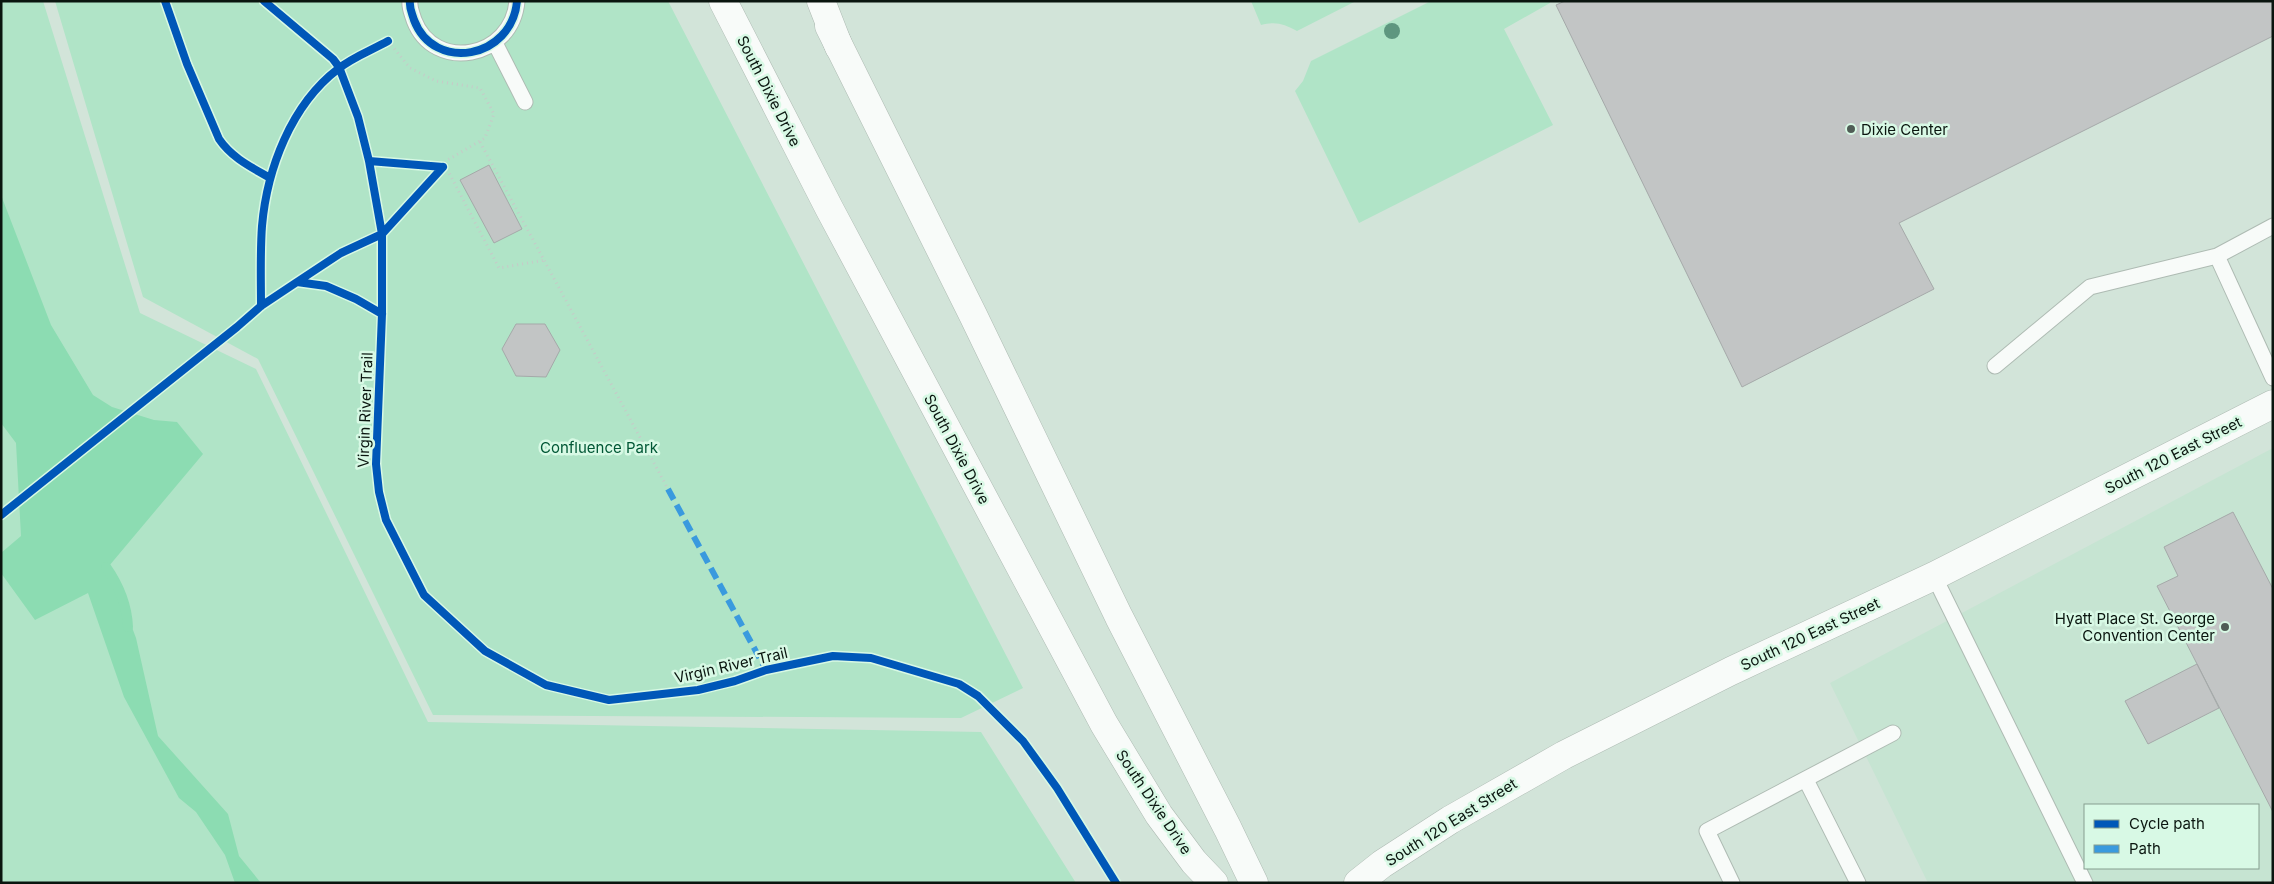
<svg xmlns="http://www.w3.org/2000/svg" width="2274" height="884" viewBox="0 0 2274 884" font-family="Inter,sans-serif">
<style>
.built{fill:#c6e4d2;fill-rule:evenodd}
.green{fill:#b0e4c7}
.water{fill:#8cdcb2}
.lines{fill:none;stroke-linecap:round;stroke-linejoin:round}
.stream{stroke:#8cdcb2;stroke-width:10}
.building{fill:#c2c5c5;stroke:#a5a9a9}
.lane-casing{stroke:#aebbb3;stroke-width:17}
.street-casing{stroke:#aebbb3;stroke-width:29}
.secondary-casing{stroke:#aebbb3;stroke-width:29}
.highway-casing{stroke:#aebbb3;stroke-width:29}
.path{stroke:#c6cac8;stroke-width:3;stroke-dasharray:1 4;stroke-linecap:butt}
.lane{stroke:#f8fbf9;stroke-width:15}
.street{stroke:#f8fbf9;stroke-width:28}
.secondary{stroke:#f8fbf9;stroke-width:28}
.highway{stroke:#f8fbf9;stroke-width:28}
.quiet{stroke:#3a9ade;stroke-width:6;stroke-dasharray:12 6;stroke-linecap:butt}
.cycleway-casing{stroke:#d8f9e5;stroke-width:11}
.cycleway{stroke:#0057b8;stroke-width:8}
.tree{fill:#5e967f}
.poi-dot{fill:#505d56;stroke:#d8f9e5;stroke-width:2}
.labels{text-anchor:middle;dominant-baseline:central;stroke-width:5;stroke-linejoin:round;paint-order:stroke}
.street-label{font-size:15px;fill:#0a150f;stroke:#d8f9e5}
.poi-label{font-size:15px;fill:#0a150f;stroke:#d8f9e5;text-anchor:start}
.park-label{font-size:15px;fill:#005735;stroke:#d8f9e5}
</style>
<rect width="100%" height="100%" fill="#d2e4d9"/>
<path class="built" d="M2273,448V883H1928L1830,683ZM2085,805H2258V868H2085Z"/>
<path class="green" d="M1,1H43L140,313L256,369L428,722L981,732L1076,883H1Z
M55,1H668L1023,688L961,718L433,715L258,359L143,297Z
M1251,1H1356L1297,31C1284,24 1276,21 1261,25Z
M1431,1H1550V3L1504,29L1553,125L1359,223L1295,91L1303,81L1311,61Z"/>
<path class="water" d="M1,195L51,325L93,395L112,407L154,420L177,422L203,454L109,566L136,638L158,736L228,814L239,856L261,883H235L225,855L196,812L179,798L124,697L88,593L35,620L1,573V553L21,536L16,443L1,423Z"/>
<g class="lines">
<path class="stream" d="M106,567C118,584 127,606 128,627"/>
</g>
<path class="building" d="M1565,1H2273V36L1899,223L1934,289L1742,387L1556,5Z
M489,165L522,229L494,243L460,180Z
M516,324H545L560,350L546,377L516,376L502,349Z
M2233,512L2273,589V812L2157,586L2178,576L2164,547Z
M2197,664L2219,708L2148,744L2125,701Z"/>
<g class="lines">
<defs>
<path id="lane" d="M410,1C409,8 412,13 414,20C434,73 512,59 517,1
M495,43L525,102
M2217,256L2273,226
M1995,366L2090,287L2217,256L2273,378
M1934,576L2085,883
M1806,780L1858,883
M1732,883L1707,831L1893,733"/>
<path id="street" d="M1358,883L1382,864L1450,820L1564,755L1731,671L1934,576L2273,404"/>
<path id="secondary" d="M723,1L829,208L1104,724L1159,815L1194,862L1214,883
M829,26L973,315L1119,617L1228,829L1254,883"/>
<path id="highway" d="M821,1L839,47"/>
</defs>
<use href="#lane" class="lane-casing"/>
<use href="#street" class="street-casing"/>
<use href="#secondary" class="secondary-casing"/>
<use href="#highway" class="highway-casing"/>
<path class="path" d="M388,41L410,68L436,81L480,88L494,114L485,138L446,161L443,167L448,171L499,268L545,260
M480,142L668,489"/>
<use href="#lane" class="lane"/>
<use href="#street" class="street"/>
<use href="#secondary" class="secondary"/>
<use href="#highway" class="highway"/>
<path class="quiet" d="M668,489L766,670"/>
<defs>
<path id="cycleway" d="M165,1L187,64L219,139C232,158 251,167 270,178
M264,1L333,59L339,67L358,117L369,161L382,234V314L376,464L379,492L386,520L424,595L485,651L546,685L609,700L698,690L735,681L766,670L833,656L871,658L959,684L978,696L1023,741L1057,788L1116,883
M410,1C409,8 412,13 414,20C434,73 512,59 517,1
M369,161L443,167
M297,282L341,253L382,234L443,167
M261,306C261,280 260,253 262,226C267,169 291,105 338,69C353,57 372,50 388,41
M1,515L237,327L261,306L297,282L326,286L356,299L382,314"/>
</defs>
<use href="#cycleway" class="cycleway-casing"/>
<use href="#cycleway" class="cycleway"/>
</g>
<circle class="tree" cx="1392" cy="31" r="8"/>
<g class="poi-dot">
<circle cx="1851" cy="129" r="5"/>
<circle cx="2225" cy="627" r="5"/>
</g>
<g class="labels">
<g class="street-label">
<text transform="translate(769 91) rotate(63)">South Dixie Drive</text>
<text transform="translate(365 410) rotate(-88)">Virgin River Trail</text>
<text transform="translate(957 449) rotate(62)">South Dixie Drive</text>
<text transform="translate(2173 455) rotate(-27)">South 120 East Street</text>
<text transform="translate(1810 634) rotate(-25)">South 120 East Street</text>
<text transform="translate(731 665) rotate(-13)">Virgin River Trail</text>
<text transform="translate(1154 802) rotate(56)">South Dixie Drive</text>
<text transform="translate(1451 822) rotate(-32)">South 120 East Street</text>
</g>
<g class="poi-label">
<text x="1861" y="129">Dixie Center</text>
<text x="2215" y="618" text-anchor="end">Hyatt Place St. George<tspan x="2215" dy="17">Convention Center</tspan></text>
</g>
<g class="park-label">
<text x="599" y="447">Confluence Park</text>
</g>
</g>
<rect width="2274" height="884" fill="none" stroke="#0a150f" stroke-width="5"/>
<rect x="2084" y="804" width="175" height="65" fill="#d8f9e5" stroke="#869e8f"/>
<rect x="2094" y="820" width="25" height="8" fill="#0057b8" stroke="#869e8f"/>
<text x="2129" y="829" font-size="15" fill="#0a150f">Cycle path</text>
<rect x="2094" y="845" width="25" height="8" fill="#3a9ade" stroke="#869e8f"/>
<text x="2129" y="854" font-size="15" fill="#0a150f">Path</text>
</svg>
